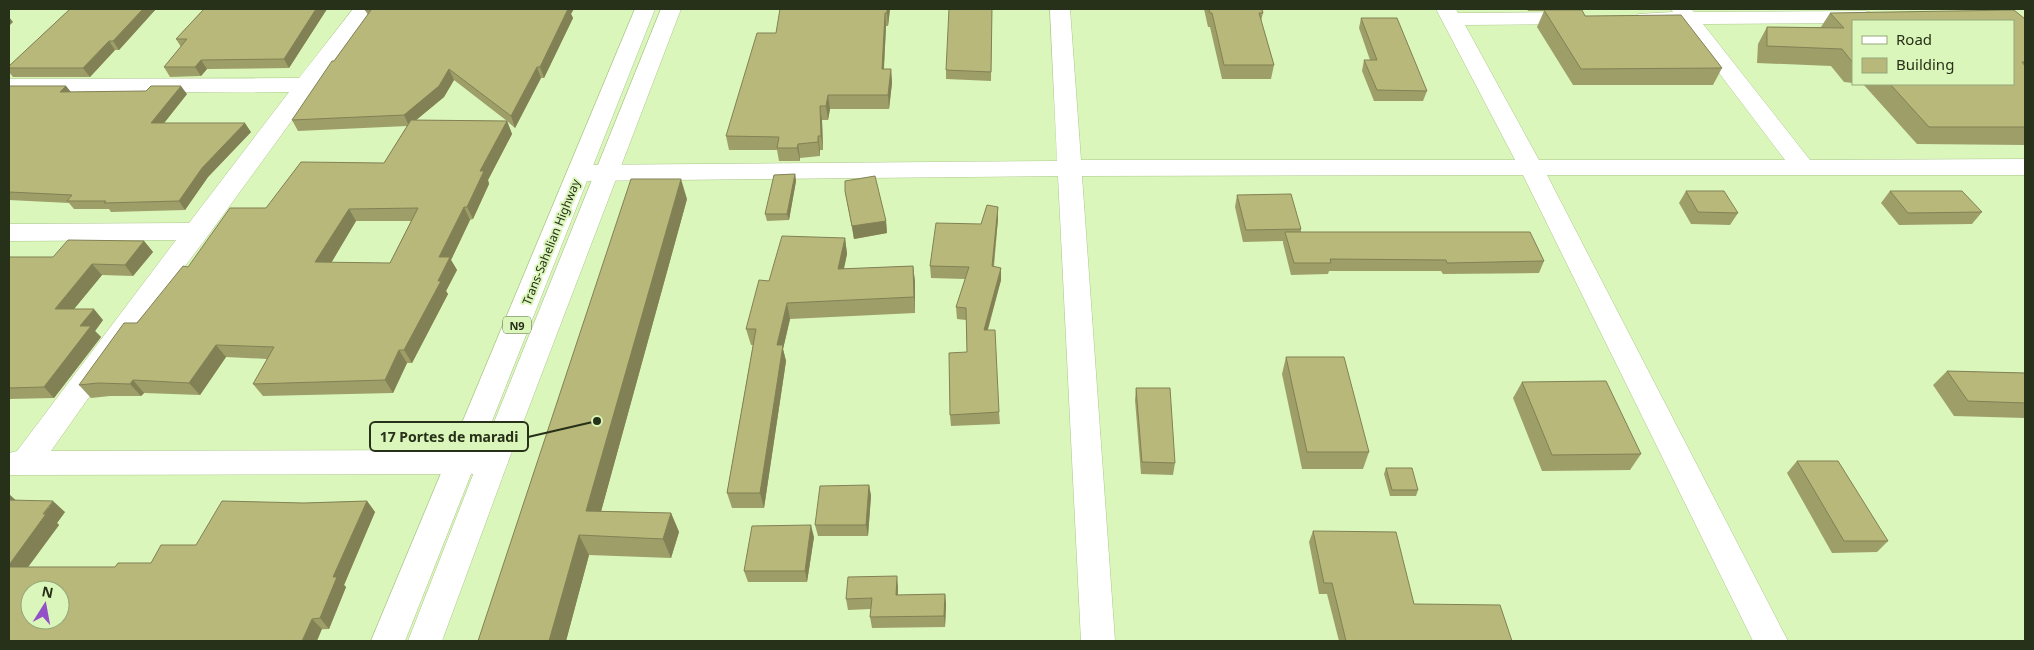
<svg xmlns="http://www.w3.org/2000/svg" width="2034" height="650" viewBox="0 0 2034 650" font-family="'Noto Sans',sans-serif">
<style>
.lines{fill:none;stroke-linecap:round;stroke-linejoin:round}
.minor-casing{stroke:#acc68c;stroke-width:1}
.highway-casing{stroke:#acc68c;stroke-width:1}
.minor{fill:#fff;fill-rule:evenodd}
.highway{fill:#fff;fill-rule:evenodd}
.wall{fill:#9e9e69;fill-rule:evenodd}
.shaded-wall{fill:#818155}
.building{fill:#b8b87a;stroke:#818155;fill-rule:evenodd}
.labels{text-anchor:middle;dominant-baseline:central;stroke-width:4;stroke-linejoin:round;paint-order:stroke}
.shield{fill:#dbf6ba;stroke:#5d6b49;stroke-width:1}
.shield-label{font-size:11px;font-weight:bold;fill:#273019}
.street-label{font-size:12px;fill:#273019;stroke:#dbf6ba}
.leader{fill:none;stroke:#273019;stroke-width:2}
.callout-dot{fill:#273019;stroke:#dbf6ba;stroke-width:2}
.callout{fill:#dbf6ba;stroke:#273019;stroke-width:2}
.callout-label{font-size:14px;text-anchor:middle;font-weight:bold;fill:#273019}
</style>
<rect width="100%" height="100%" fill="#dbf6ba"/>
<g class="lines">
<defs>
<path id="minor" d="M353,9H373L207,237L130,339L51,451L493,450L504,453L508,462L504,471L493,474L9,475V453L17,451L176,240L9,241V224L189,223L289,92L9,93V79L299,78Z
M1050,9H1070L1081,160H1515L1436,9H1456L1458,13L1577,12L1584,14L1587,18L1584,22L1577,24L1465,25L1539,160H1785L1682,24H1645L1638,22L1635,18L1638,14L1673,12L1671,9H1691L1694,12L1865,11L1872,13L1875,17L1872,21H1853V23L1703,24L1810,160L2025,159V175H1547L1788,641H1753L1523,175L1082,176L1115,641H1081L1058,176L579,181L571,178L567,173L571,168L579,165L1057,161Z"/>
<path id="highway" d="M635,9H655L405,641H371Z
M661,9H681L508,462L442,641H408L478,462Z"/>
</defs>
<use href="#minor" class="minor-casing"/>
<use href="#highway" class="highway-casing"/>
<use href="#minor" class="minor"/>
<use href="#highway" class="highway"/>
</g>
<path class="wall" d="M70,9H156L119,50H115L90,77H13L9,72V66Z
M204,9H327L289,68L207,69L201,76L170,77L164,67L181,47L176,39Z
M890,9L888,26H886L884,69H891L892,83L889,109H830L828,120H822L823,150H820V156L800,158V161H779L777,150H729L726,136L776,33Z
M992,9L991,81L946,79V70Z
M1204,9H1262L1263,13L1261,21L1274,65L1271,79H1222L1210,27H1208Z
M1527,9H1568V10L1585,16L1722,68L1713,85H1573L1537,27L1544,11H1528Z
M365,10L571,14L573,18L544,78H541L515,128L507,121L512,134L488,180L489,184L473,219L470,220L451,260L457,270L446,291L448,294L412,363H407L393,393L263,396L253,384L267,359L226,357L200,395L144,393L141,396H110L91,398L79,385L188,267L266,208L384,163L407,126L298,131L292,120L334,61L368,15ZM454,80L507,121L416,120L444,97ZM356,221H411L390,263H331Z
M1830,13L2025,19V145L1917,144L1863,84H2013L1853,21V83L1844,82L1831,66L1757,63L1758,44L1767,27H1821Z
M1361,18L1427,91L1423,101H1374L1362,71L1364,60H1370L1359,28Z
M9,86H66L71,92L187,94L164,123L251,132L208,177L185,210L111,212L109,209H74L69,203L9,200Z
M795,174L796,181L789,220L767,221L765,214Z
M845,191L886,221L887,233L854,239Z
M1686,191L1738,213L1730,225L1691,224L1679,203Z
M1890,191L1982,212L1972,224L1899,225L1881,203Z
M1237,195L1301,229V232L1544,261L1539,273L1443,274L1441,271H1329L1328,274L1291,275L1283,243V241L1243,242L1235,207Z
M687,199L601,511L671,513L679,532L671,558L589,555L566,641H478Z
M998,207V219L994,267L1001,280L988,330L999,412L1000,424L951,426L950,415L967,352L966,320L957,319L956,307L965,279L931,278L930,266L981,224Z
M845,238L847,254L844,269L913,266L915,282V313L790,319L783,349L786,361L764,508H732L727,493L753,345H751L746,329L769,281Z
M144,241L153,252L133,276L102,275L74,309L103,320L95,331L101,337L54,398L9,399V257H53Z
M1286,357L1369,452L1363,469H1302L1282,374Z
M1947,371L2025,373V418L1954,416L1933,385Z
M1522,382L1641,454L1630,470L1542,471L1513,398Z
M1136,388L1175,463L1173,475L1141,474L1135,400Z
M1797,461L1888,541L1877,552L1832,553L1787,473Z
M1386,468L1418,490L1416,496H1390L1384,474Z
M869,485L871,496L868,536H818L815,525Z
M16,500L65,512L57,523L59,525L28,567H115L151,563L196,545L304,503L367,501L375,512L344,585L346,587L329,629L9,641Z
M1313,531L1414,604L1512,641H1339L1327,594H1319L1309,542Z
M814,537L807,582H748L744,571Z
M898,587V595L945,594L946,605L945,627L872,628L870,617L871,609L848,610L846,599Z"/>
<path class="shaded-wall" d="M143,9H156L119,50L113,41Z
M316,9H327L289,68L284,59Z
M567,9H574L571,14L573,18L544,78L540,67Z
M887,9H890L888,26L887,13Z
M885,13L886,26L883,83L882,69Z
M9,17L13,22L9,26Z
M109,41L115,50L90,77L83,68Z
M201,60L207,69L201,76L195,67Z
M537,67L541,78L515,128L511,116Z
M449,69L454,80L444,97L409,126L404,115Z
M891,69L892,83L889,109L888,95Z
M66,86L73,95L60,92Z
M181,86L187,94L157,132L151,123Z
M828,95L830,109L828,120L826,106Z
M820,106L822,120L823,150L821,136Z
M507,121L512,134L488,180L489,184L473,219L467,207L480,171Z
M245,123L251,132L208,177L185,210L179,201L202,168Z
M818,136L820,150V156L818,142Z
M798,144L800,158V161L797,148Z
M795,174L796,181L789,220L787,214Z
M681,179L687,199L596,530L586,511Z
M464,207L470,220L451,260L457,270L446,291L448,294L412,363L404,350L438,281L439,257Z
M998,207V219L992,278V266Z
M349,209L356,221L324,275L315,262Z
M886,221L887,233L854,239L852,226Z
M845,238L847,254L840,285L838,269Z
M144,241L153,252L133,276L125,265Z
M92,264L102,275L65,320L55,309Z
M913,266L915,282V313L914,297Z
M1001,268V280L984,342V330Z
M787,303L790,319L783,349L786,361L764,508L760,493L777,345Z
M94,309L103,320L95,331L101,337L54,398L44,387L80,326Z
M216,345L226,357L200,395L189,383Z
M399,350L407,363L393,393L385,380Z
M133,380L144,393L141,396L130,384Z
M869,485L871,496L868,536L866,525Z
M9,494L21,505L9,503Z
M53,501L65,512L57,523L59,525L20,578L9,569V565Z
M367,501L375,512L344,585L346,587L329,629L320,618L333,577Z
M671,513L679,532L671,558L663,539Z
M811,525L814,537L807,582L805,571Z
M579,535L589,555L566,641H549Z
M897,576L898,587L897,606L896,595Z
M945,594L946,605L945,627L944,616Z
M312,619L322,629L317,641H302Z"/>
<path class="building" d="M70,9H143L113,41H109L83,68H9V66Z
M204,9H316L284,59L201,60L195,67H164L187,39H176Z
M366,9H568L540,67H537L511,116L449,69L439,86L404,115L292,120L332,61H334L371,10H365Z
M780,9H887V13H885L882,69H891L888,95H828L826,106H820L821,136H818V142L798,144L797,148H777L779,137L726,136L757,33H776Z
M949,9H992L991,72L946,70Z
M1209,9H1262L1263,13H1259L1274,65H1224L1212,13H1210Z
M1544,10H1582L1585,16L1681,15L1722,68L1581,69Z
M2014,10L2025,19V62H2022L2025,66V127H1929L1890,84H2013V21H1853V63L1842,49L1767,46V27L1844,28L1830,13Z
M1361,18H1397L1427,91L1377,90L1364,60H1377Z
M9,86H66L60,92L146,91L151,86H181L151,123H245L202,168L179,201L104,203L106,201H67L72,195L9,192Z
M411,120L507,121L480,171H484L467,207H464L439,257H450L438,281H441L404,350H399L385,380L253,384L274,347L216,345L189,383L133,380L130,384L98,383L79,385L124,323H137L183,266L188,267L230,208H266L301,162L384,163ZM418,208L390,263L315,262L349,209Z
M795,174L787,214H765L774,175Z
M875,176L886,221L852,226L845,191V181Z
M631,179H681L586,511L671,513L663,539L579,535L549,641H478Z
M1686,191H1724L1738,213L1698,212Z
M1890,191H1962L1982,212L1908,213Z
M1291,194L1301,229L1246,230L1237,195Z
M987,205L998,207L992,266L1001,268L984,330H995L999,412L950,415L949,353L967,352L966,308L956,307L969,267L930,266L936,223L981,224Z
M1285,232H1530L1544,261L1447,263L1446,260L1330,259L1331,263H1294Z
M782,236L845,238L838,269L913,266L914,297L787,303L777,345H783L760,493H727L756,329H746L759,280L769,281Z
M68,240L144,241L125,265L92,264L55,309H94L80,326H91L44,387L9,388V257H53Z
M1286,357H1344L1369,452H1307Z
M1947,371L2025,373V403L1968,401Z
M1606,381L1641,454L1552,455L1522,382Z
M1136,388H1170L1175,463L1142,462Z
M1797,461H1838L1888,541H1844Z
M1386,468H1412L1418,490H1392Z
M869,485L866,525H815L820,486Z
M9,500L53,501L43,514H46L9,565Z
M222,501L304,503L367,501L333,577H337L320,618L312,619L302,641H9V567H115L118,563H151L161,545H196ZM30,590H60V620H30Z
M811,525L805,571H744L752,526Z
M1313,531L1396,532L1414,604L1500,605L1512,641H1346L1332,583H1324Z
M897,576L896,595L945,594L944,616L870,617L872,598L846,599L848,577Z"/>
<g class="labels">
<rect class="shield" x="503" y="316.5" width="28" height="17" rx="4"/>
<g class="shield-label">
<text x="517" y="325">N9</text>
</g>
<g class="street-label">
<text transform="translate(551 242) rotate(-68)">Trans-Sahelian Highway</text>
</g>
</g>
<path class="leader" d="M597 421L528 437"/>
<circle class="callout-dot" cx="597" cy="421" r="5"/>
<rect class="callout" x="370" y="422" width="158" height="29" rx="5"/>
<g class="callout-label">
<text x="449" y="442">17 Portes de maradi</text>
</g>
<rect width="2034" height="650" fill="none" stroke="#273019" stroke-width="20"/>
<rect x="1852" y="20" width="162" height="65" fill="#dbf6ba" stroke="#93a77a"/>
<rect x="1862" y="36" width="25" height="8" fill="#ffffff" stroke="#93a77a"/>
<text x="1896" y="45" font-size="15" fill="#273019">Road</text>
<rect x="1862" y="58" width="25" height="15" fill="#b8b87a" stroke="#93a77a"/>
<text x="1896" y="70" font-size="15" fill="#273019">Building</text>
<g transform="translate(45 605) rotate(11)"><circle r="24" fill="#dbf6ba" stroke="#93a77a"/>
<path d="M0-4L9 19L0 12L-9 19Z" fill="#9351c7"/>
<text y="-8" font-size="14" font-weight="bold" text-anchor="middle" fill="#273019">N</text>
</g>
</svg>
